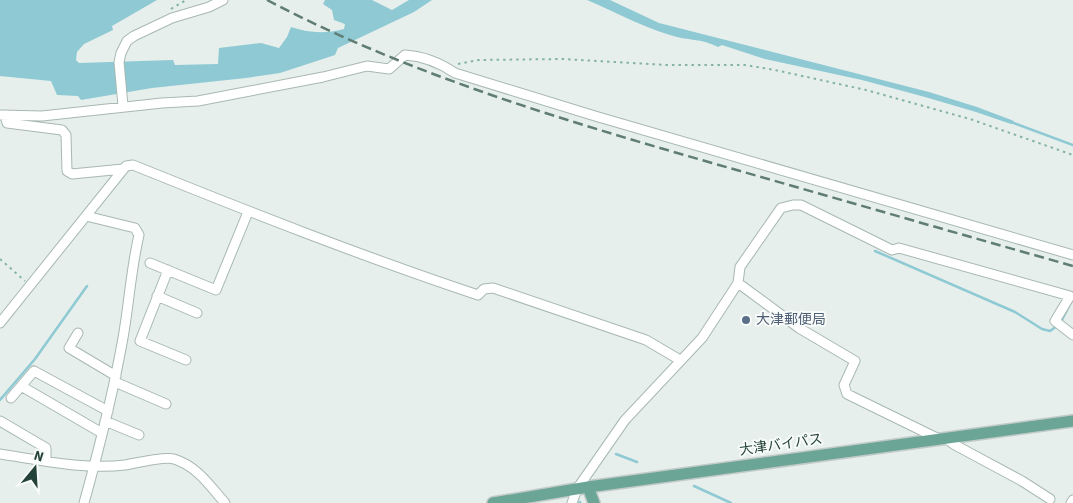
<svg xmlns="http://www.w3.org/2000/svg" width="1073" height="503" viewBox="0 0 1073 503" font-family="'Source Sans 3','Noto Sans JP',sans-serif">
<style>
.water{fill:#8ec9d4}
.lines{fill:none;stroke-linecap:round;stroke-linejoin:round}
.stream{stroke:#8ec9d4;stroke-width:2.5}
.minor-casing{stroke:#a8b8b2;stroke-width:11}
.major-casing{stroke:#c2cac8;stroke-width:14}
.path{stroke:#86b3a5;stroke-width:2;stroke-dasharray:2.5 4;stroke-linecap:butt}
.minor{stroke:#fff;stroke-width:9}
.major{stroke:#6aa596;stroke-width:11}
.rail{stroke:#5f7d75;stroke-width:2.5;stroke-dasharray:10 5;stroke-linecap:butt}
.service-dot{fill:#5c6f8a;stroke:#f7fbf9;stroke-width:2}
.labels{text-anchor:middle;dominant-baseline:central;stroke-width:4;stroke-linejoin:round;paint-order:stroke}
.service-label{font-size:14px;fill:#4e5e75;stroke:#f7fbf9;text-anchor:start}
.street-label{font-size:14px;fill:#24423a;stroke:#f7fbf9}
</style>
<rect width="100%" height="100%" fill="#e6efeb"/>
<path class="water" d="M0,0H157L112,26L113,30L84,44L77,52L76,60L79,63L173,60L175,65L218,64L219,48L261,43L279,48L287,37L291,27C310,33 324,34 344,29L345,24L334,20L332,10L323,4L325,0H372L392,10L409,0H432L414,12L338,48L335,55L280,73L246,78L152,88L81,100L78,96L57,95L51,81L0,76Z
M587,0H610L659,23L929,92L977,107L1014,121L1011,124L976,112L925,97L862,80L765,59L722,45L718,47C702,38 687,41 670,35C641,26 615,12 587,0Z"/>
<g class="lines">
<path class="stream" d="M1011,122L1073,145
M875,251L1015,312L1042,329L1050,331L1057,326
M1061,322L1072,300
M0,400L35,359L87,286
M616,454L637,462
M694,486L731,503
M579,503L580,502"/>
<defs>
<path id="minor" d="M123,106L119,62L121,53L127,41L134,36L172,18L209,7L223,0
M0,115L42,116L162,103L198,101L323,77L367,66L389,69L405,55C422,56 440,63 455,73L595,116L1073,255
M5,115L7,123L62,130L66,135L67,171L72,174L123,169
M150,263L216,290L248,212
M168,270L140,341L186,360
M738,283L799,328L855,361L844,385L847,394L939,439
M157,296L197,313
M0,323L126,166L133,165C247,211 361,256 478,295L484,289L493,288L646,340L680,360
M78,333L69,348L116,376
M115,382L166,404
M21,386L102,433
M11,398L34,371L108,411
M0,421L46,448V460
M105,421L139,435
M945,438L955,445L1022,481L1050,499
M0,454C40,460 85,470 125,465C136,463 165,456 174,459C197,466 210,486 225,503
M84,503C99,449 113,394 123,338C129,304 131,269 139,235L135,228L86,216
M572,503L577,489L625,420L702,338L738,283L740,267L781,208L793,205H801L892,250L899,248L1070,296L1055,321L1073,335
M1071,503L1073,500"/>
<path id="major" d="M588,487L594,503
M493,503L588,487L1073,421"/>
</defs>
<use href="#minor" class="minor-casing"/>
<use href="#major" class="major-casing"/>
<path class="path" d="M171,9L186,0
M458,64L479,60L563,59L667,65H745L775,70L866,90L970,119L1073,155
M0,259L25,281"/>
<use href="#minor" class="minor"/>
<use href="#major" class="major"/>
<path class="rail" d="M267,0C408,74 559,119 712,163C832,197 952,232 1073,266"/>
</g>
<circle class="service-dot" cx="746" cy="320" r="5"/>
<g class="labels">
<g class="service-label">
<text x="756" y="320">大津郵便局</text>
</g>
<g class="street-label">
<text transform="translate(781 445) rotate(-8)">大津バイパス</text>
</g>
</g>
<g transform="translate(35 468) rotate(18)" stroke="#f7fbf9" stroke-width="4" paint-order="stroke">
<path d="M0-4L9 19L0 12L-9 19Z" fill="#24423a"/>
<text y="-8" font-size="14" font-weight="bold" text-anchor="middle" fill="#24423a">N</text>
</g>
</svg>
